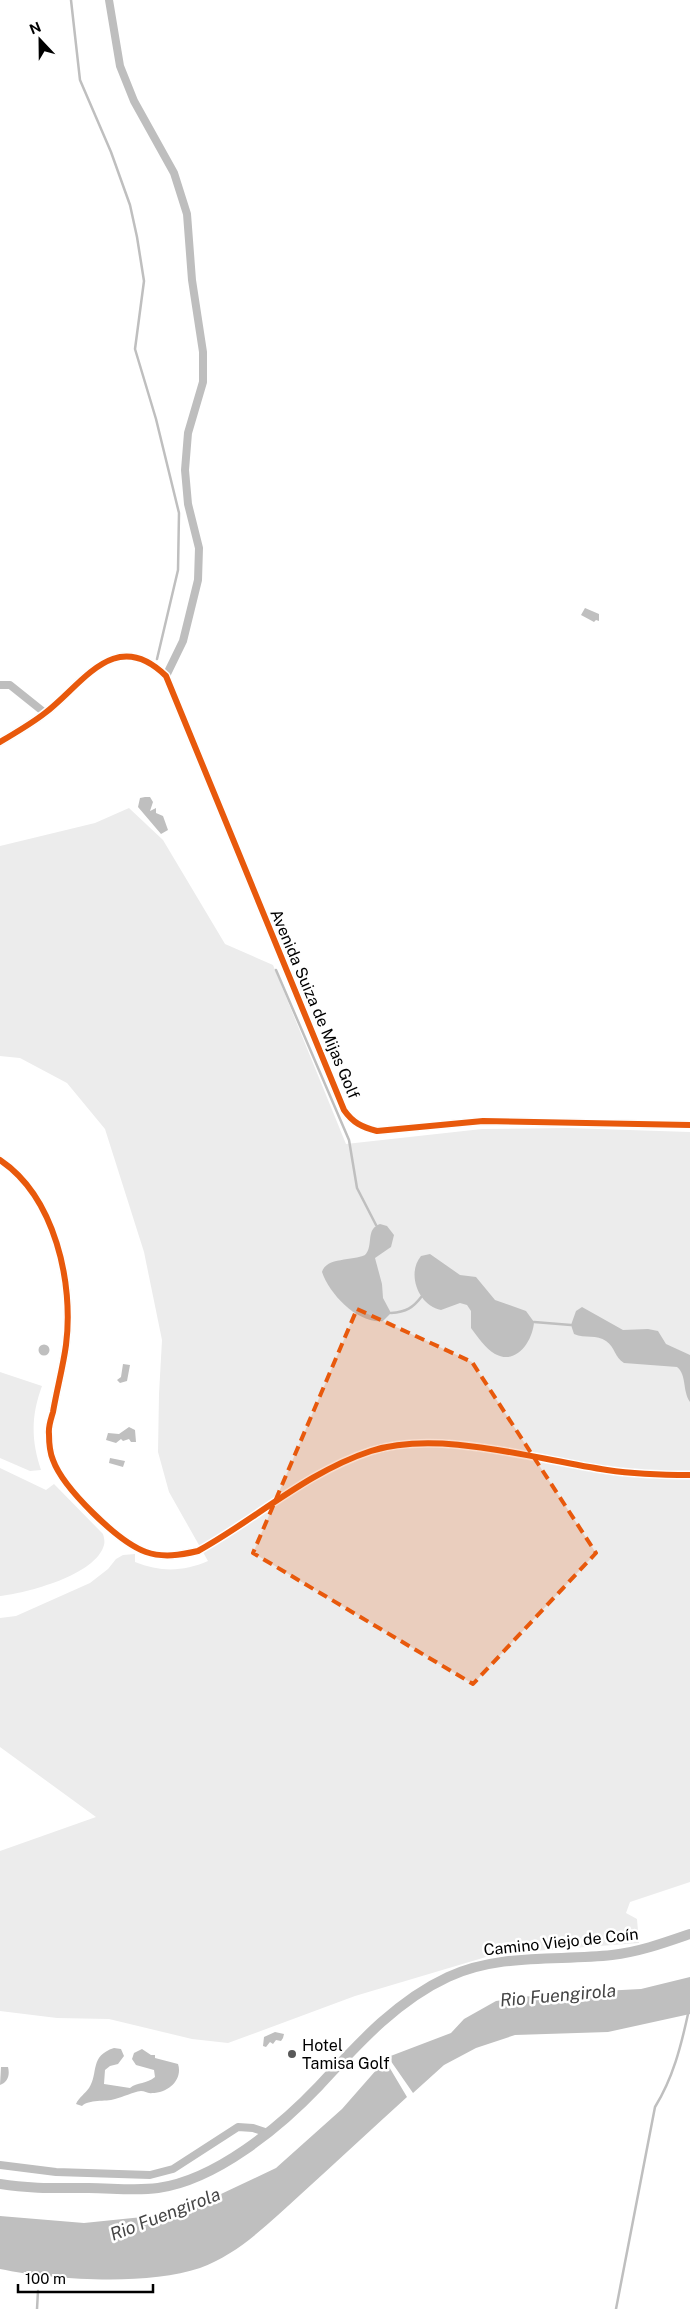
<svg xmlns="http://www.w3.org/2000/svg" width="690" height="2309" viewBox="0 0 690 2309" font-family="'Public Sans',sans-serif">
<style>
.green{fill:#ececec}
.water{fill:#bfbfbf}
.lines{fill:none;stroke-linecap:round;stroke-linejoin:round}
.stream{stroke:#bfbfbf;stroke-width:2.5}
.minor{stroke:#bebebe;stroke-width:8}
.tertiary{stroke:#bebebe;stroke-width:10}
.cycleway-casing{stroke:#fff;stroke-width:9}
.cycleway{stroke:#e8590c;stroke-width:6}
.marked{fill:#e8590c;fill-opacity:0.2;stroke:#e8590c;stroke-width:4;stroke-dasharray:10 6;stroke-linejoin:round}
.poi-dot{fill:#595959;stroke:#fff;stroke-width:2}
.labels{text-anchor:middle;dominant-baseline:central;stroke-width:5;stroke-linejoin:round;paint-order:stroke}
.street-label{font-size:16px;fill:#000;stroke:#fff}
.poi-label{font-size:16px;fill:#000;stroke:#fff;text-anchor:start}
.water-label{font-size:18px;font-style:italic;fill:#444;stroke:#fff}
</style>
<rect width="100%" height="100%" fill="#fff"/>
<path class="green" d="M129,808L163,840L225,944L273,965L346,1144L482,1129L568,1128L690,1132V1882L630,1902L626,1913L637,1919L639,1943L496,1954L355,1996L228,2043L192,2039L109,2019L57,2018L0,2011V1851L96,1817L0,1747V1618L16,1616L90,1583L108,1569L116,1559L123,1555L135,1554V1562C160,1572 183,1572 208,1561L169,1492L158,1452L159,1394L162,1340L144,1252L105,1129L67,1083L20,1058L0,1056V846L95,823Z
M0,1372L42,1386C31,1416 31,1440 41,1470L30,1471L0,1458Z
M0,1468L46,1490L54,1484L103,1534C104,1537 105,1542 104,1545C96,1575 27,1593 0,1596Z"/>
<path class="water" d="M585,608L599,614V621L596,620L594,622L581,615Z
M145,797H150L153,802L150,811L156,808V813L163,816L168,830L161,834L138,807L140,798Z
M380,1224L387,1226L394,1235L391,1247L375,1258L382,1284L383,1298L391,1313L383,1321C358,1324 330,1295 322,1272C326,1257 353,1261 365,1255C374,1246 365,1229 380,1224Z
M430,1254L460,1275L476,1277L495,1300L526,1311L534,1322C533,1340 517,1366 495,1354C486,1349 477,1336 471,1328V1311L467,1305L460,1303L441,1310C419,1306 406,1274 421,1256Z
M582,1307L623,1330L648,1329L658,1331L666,1344L690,1355V1402C682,1390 687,1375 677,1367L624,1363C615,1358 615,1347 606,1341C597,1334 585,1339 574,1334L571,1325L576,1311Z
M38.5 1350a5.5 5.5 0 1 1 11 0a5.5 5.5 0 1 1-11 0Z
M123,1364L130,1365L127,1381L120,1383L117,1380L121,1377Z
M129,1427L135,1430L136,1442H131L129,1439L123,1441L121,1439L116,1443L106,1440L108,1433L119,1434Z
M110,1458L125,1461L123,1467L109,1463Z
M690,1977V2014L608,2032L515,2035L476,2048L444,2065L413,2093L388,2057L451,2033L464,2019L496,2001L545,1994L641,1989Z
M275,2032L284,2034L283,2038L281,2041L276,2040L273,2044L270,2042L266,2047L263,2046L264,2037Z
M114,2048L121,2049L124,2056L118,2064L110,2066L105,2070L104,2084L130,2088C137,2082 147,2084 155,2077L154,2070L136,2065L132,2059L134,2053L142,2049L151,2055H155V2058L178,2064C183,2079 169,2093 152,2093C148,2094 145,2091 141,2091C132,2092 124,2097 115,2099C105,2102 89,2099 82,2106L76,2104C79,2097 85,2094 89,2088C99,2073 89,2056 114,2048Z
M385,2060L407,2097C371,2130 336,2162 300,2195C270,2222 239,2254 200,2268C147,2286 54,2280 0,2269V2216L84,2223L162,2215L221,2194L276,2168L342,2109Z
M1,2067H8C10,2075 8,2082 0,2085Z"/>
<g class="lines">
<path class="stream" d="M71,0L80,80L111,152L130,205L137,237L144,281L135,349L156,419L179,513L178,570L157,659
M276,970L349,1140L357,1188L376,1225
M391,1313C406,1312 413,1308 422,1296
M534,1322L571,1325
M37,2309L38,2291
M616,2309L655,2107C673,2078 681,2046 688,2014"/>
<path class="minor" d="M109,0L120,66L134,101L174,173L187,214L192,280L203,352V382L188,433L185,470L188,504L199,548L198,580L183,641L166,676
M0,685H10L45,713
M0,742C15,733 31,724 45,713C83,684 115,626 166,676L344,1110C353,1123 362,1127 377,1131L483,1121L690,1125
M0,1160C55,1197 74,1283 66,1345C63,1367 57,1389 53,1412C51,1419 48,1427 49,1434C49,1442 50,1453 53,1460C63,1488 118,1542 146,1552C163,1558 181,1555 198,1551C256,1519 307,1472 371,1451C440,1429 537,1460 607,1470C634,1474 662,1475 690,1475
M0,2165L56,2172L150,2175L173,2169L238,2127L253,2128L268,2133"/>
<path class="tertiary" d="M0,2184C29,2189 59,2188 89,2188C111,2188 136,2191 158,2188C216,2180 280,2127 319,2086C357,2045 396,2001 448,1977C499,1953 558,1961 612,1955C639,1952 664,1943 690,1934"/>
<defs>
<path id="cycleway" d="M0,742C15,733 31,724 45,713C83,684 115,626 166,676L344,1110C353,1123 362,1127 377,1131L483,1121L690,1125
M0,1160C55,1197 74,1283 66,1345C63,1367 57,1389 53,1412C51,1419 48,1427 49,1434C49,1442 50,1453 53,1460C63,1488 118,1542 146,1552C163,1558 181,1555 198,1551C256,1519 307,1472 371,1451C440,1429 537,1460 607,1470C634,1474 662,1475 690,1475"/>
</defs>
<use href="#cycleway" class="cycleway-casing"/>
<use href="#cycleway" class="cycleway"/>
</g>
<path class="marked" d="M357,1309L472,1362L596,1553L473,1684L253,1553Z"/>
<circle class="poi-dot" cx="292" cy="2054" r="5"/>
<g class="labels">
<g class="street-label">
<text transform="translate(315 1004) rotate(67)">Avenida Suiza de Mijas Golf</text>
<text transform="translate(561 1942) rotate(-6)">Camino Viejo de Coín</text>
</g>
<g class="poi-label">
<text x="302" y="2045">Hotel<tspan x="302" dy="18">Tamisa Golf</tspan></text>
</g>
<g class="water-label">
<text transform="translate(558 1995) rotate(-5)">Rio Fuengirola</text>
<text transform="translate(165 2214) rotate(-21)">Rio Fuengirola</text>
</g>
</g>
<g transform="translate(40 40) rotate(338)" stroke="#ffffff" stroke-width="4" paint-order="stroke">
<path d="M0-4L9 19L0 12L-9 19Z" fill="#000000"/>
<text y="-8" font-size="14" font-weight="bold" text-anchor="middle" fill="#000000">N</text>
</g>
<path d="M18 2284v8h135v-8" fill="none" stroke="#000000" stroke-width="2.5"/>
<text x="25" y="2284" font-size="15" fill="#000000" stroke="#ffffff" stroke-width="4" paint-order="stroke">100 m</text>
</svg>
